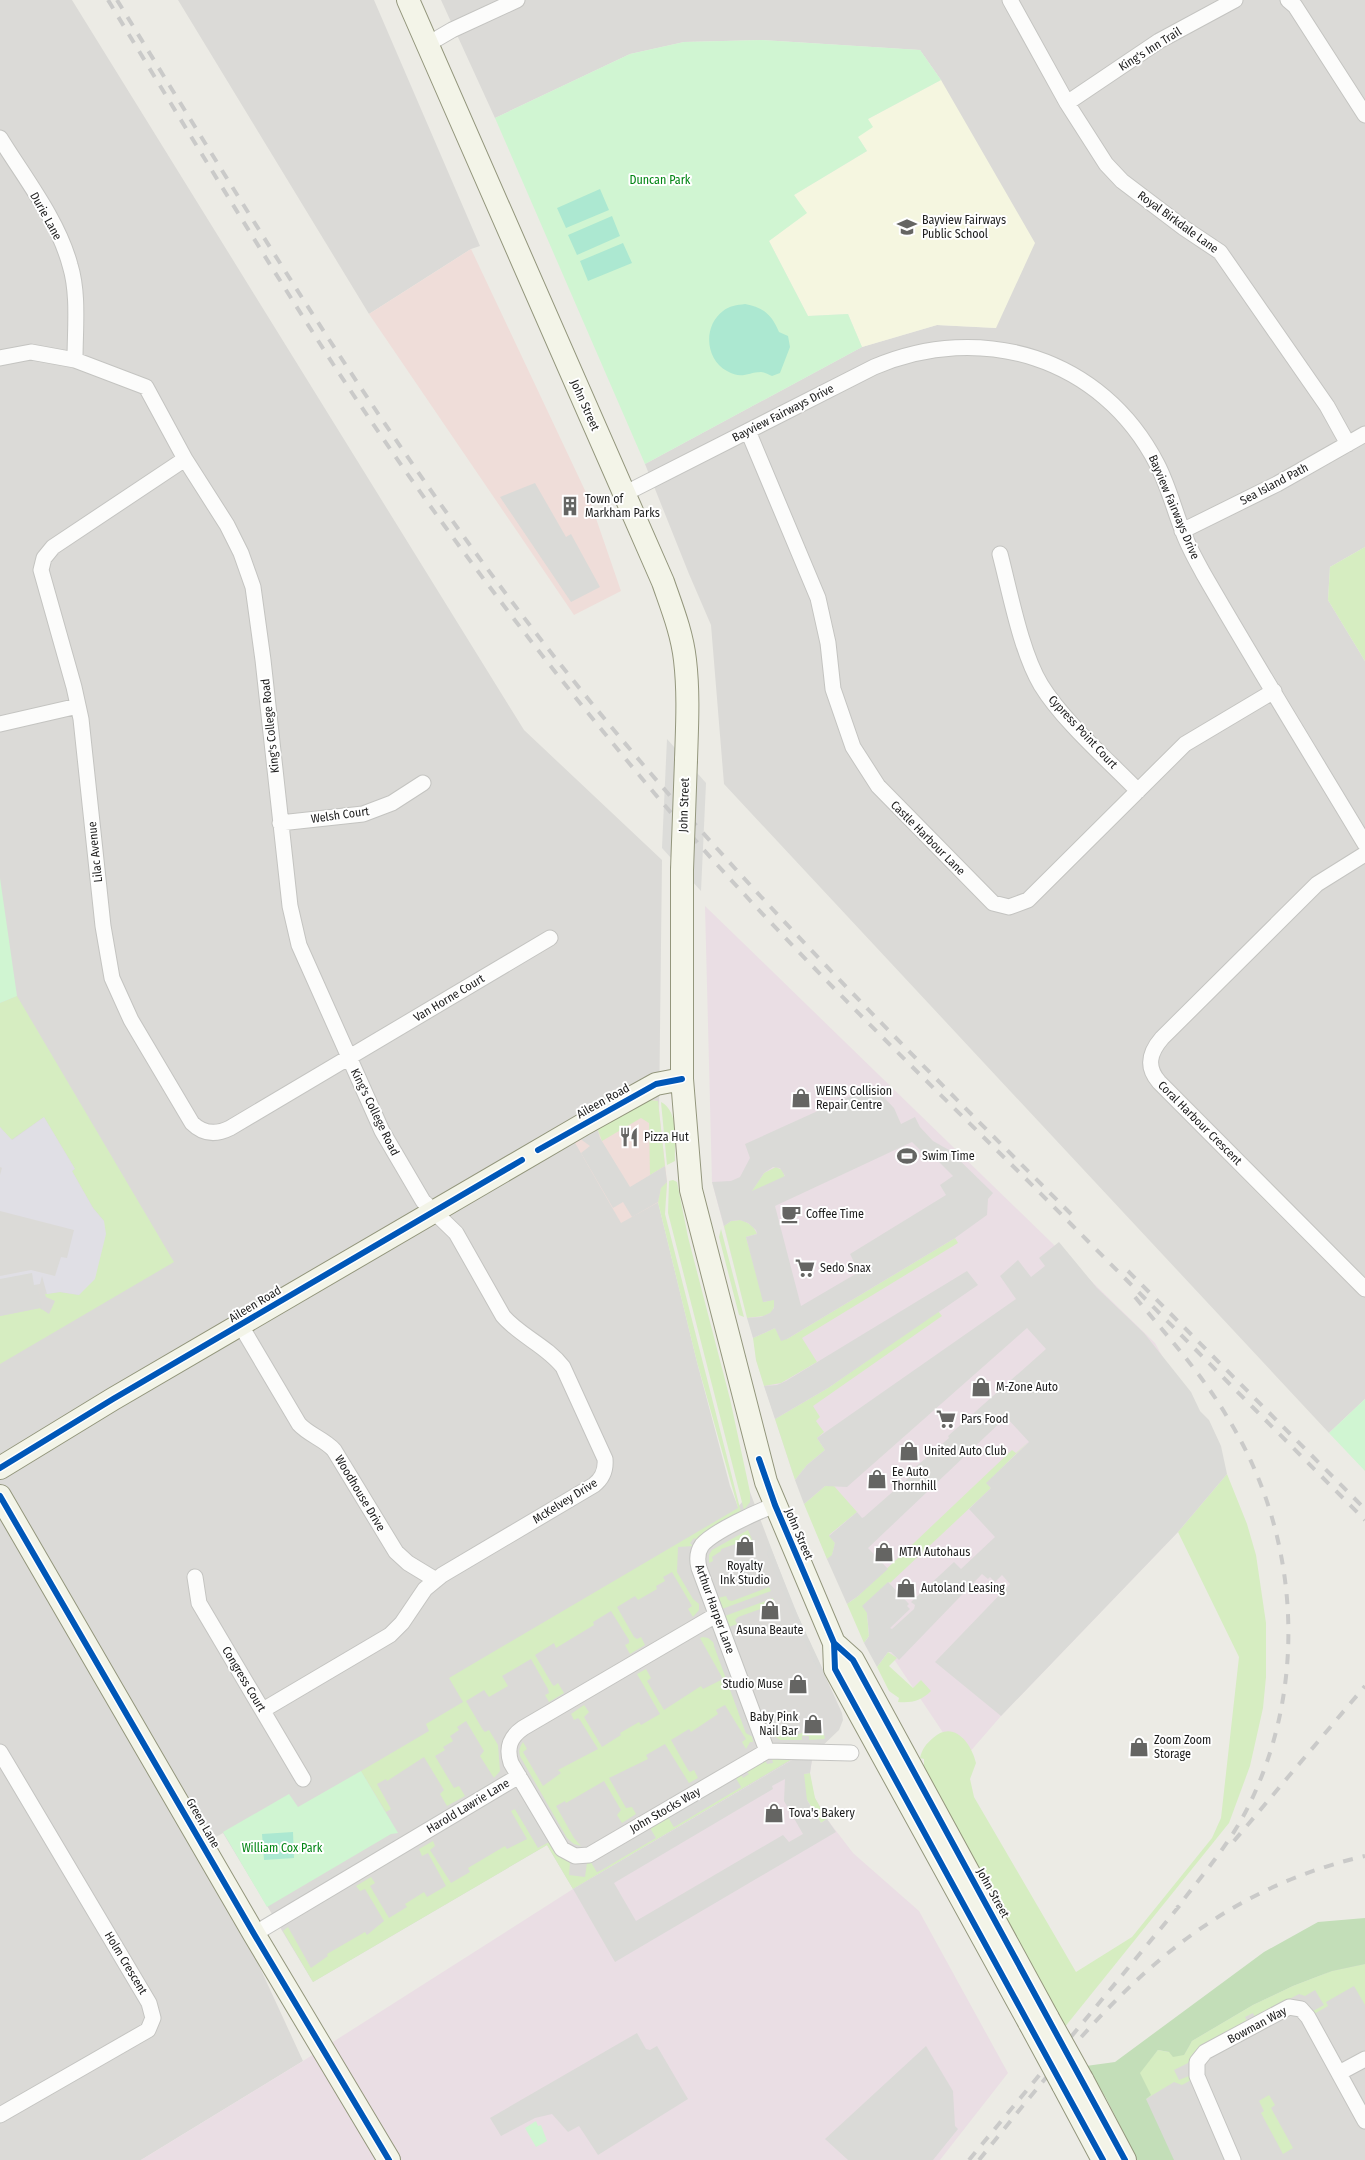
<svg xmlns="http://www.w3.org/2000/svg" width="1365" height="2160" viewBox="0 0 1365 2160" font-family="'Fira Sans Condensed',sans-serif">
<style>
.residential{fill:#dbdad7}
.commercial{fill:#efddd9}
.industrial{fill:#eadee4}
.education{fill:#f5f6e0}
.grass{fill:#d6edc1}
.forest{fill:#c3deb8}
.park{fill:#d0f5d2}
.pitch{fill:#ace8d1}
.parking{fill:#dadad7;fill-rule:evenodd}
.plaza{fill:#e0dfe5}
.pier{fill:#dcdcd9}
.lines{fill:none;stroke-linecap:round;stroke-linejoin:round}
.street-casing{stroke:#c4c4c1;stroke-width:17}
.secondary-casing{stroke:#93967c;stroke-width:24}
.street{stroke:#fcfcfb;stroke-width:15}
.secondary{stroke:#f3f4e8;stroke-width:22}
.rail{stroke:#cacac9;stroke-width:4;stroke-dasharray:10 10;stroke-linecap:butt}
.secondary-bridge-casing{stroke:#93967c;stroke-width:24;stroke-linecap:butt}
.secondary-bridge{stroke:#f3f4e8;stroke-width:22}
.cycleway-casing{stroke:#fff;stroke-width:9}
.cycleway{stroke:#0057b8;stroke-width:6}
.labels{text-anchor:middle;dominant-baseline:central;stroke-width:4;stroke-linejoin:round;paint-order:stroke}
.street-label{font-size:12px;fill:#1d1d1d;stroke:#fff}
.park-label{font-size:12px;fill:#018513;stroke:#fff}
.poi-label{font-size:12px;fill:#1d1d1d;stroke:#fff;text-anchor:start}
</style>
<rect width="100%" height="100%" fill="#ecebe5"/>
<path class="residential" d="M0,0H72L524,730L662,860L658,1202L697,1362L730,1486L738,1507L750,1492L792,1603L842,1713L843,1720L839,1730L817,1751L812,1760L807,1758L792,1760L573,1889L547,1845L313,1982L223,1833L203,1844L303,2061L141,2160H0Z
M178,0H374L480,246L471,249L369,314Z
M441,0H1365V547L1330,567L1328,600L1365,661V1399L1329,1433L724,784L711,625L689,574L645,464L862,347L937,325L996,328L941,80L920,50L761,40L684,42L630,54L495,118Z
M1365,1953V2160H1149L1112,2084Z"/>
<path class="commercial" d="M471,249L590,501L621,591L574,615L369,314Z
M654,1100L658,1101L667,1182L666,1198L621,1223L574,1141Z"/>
<path class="industrial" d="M705,906L1155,1343L1227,1474L1178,1532L1001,1716L962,1761L827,1559L791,1468L756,1360L755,1345L712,1182Z
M792,1760H812L810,1773L812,1789L815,1798L827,1819L853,1853L919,1911L1008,2073L940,2160H141L303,2061L573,1889Z"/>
<path class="education" d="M941,80L1035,243L996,328L937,325L862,347L848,314L808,316L769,241L806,213L794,195L867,151L858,137L868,119Z"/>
<path class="grass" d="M1365,547V661L1328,600L1330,567Z
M17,996L174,1262L0,1364V1316L40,1308L49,1314L55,1301L46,1297L45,1294L60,1292L79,1295L104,1221L93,1208L72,1171L75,1169L44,1117L11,1140L0,1127V1003Z
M649,1100L658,1101L665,1166L650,1175L649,1123L641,1118L602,1141L597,1128Z
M661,1102C680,1112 674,1143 675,1161L667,1165Z
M776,1167L782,1170L785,1177L751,1192L764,1173Z
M673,1180L677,1182L688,1237L730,1399L750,1492V1502L744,1510L668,1213L669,1181Z
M667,1182L665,1214L741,1512L698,1540L694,1538L690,1543L693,1546L678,1547L677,1572L693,1599L699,1604V1610L693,1617L688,1609L692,1606L672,1572L663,1577L665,1581L656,1586L657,1589L638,1600L635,1596L617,1607L634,1637L637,1639L641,1637L645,1645L630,1654L625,1645L629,1643V1640L611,1611L593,1622L594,1625L556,1648L554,1643L535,1655L552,1684L554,1686L558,1683L564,1693L549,1702L545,1695L549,1693L548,1689L531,1659L502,1676L508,1686L489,1697L484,1690L466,1701L483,1730L485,1732L489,1730L498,1745L500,1771L494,1778L480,1756L484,1751L466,1721L457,1727L459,1730L450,1736L453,1741L443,1747L445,1750L435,1756L454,1788L459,1786L465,1796L447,1806L440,1794L444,1790L424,1757L387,1781L386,1779L377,1784L391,1809L386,1812L361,1771L429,1731L426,1724L463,1702L449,1678L738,1508L697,1362L658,1202L661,1187Z
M740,1220C748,1222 754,1226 757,1234L746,1237L764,1302L774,1299L775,1304L772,1312L764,1316L747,1318L724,1226L731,1221Z
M721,1229L744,1317L739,1315L719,1237Z
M955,1238L958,1243L802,1338L817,1362L781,1383L764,1386L756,1360L753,1338L775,1328L787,1339Z
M938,1311L942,1316L813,1406L820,1417L816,1421L824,1432L817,1438L825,1450L807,1465L795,1480L775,1419L828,1388Z
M1028,1442L987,1483L991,1488L890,1583L889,1582L867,1613L869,1636L864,1643L847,1604L858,1596L1012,1450L1016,1453Z
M1227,1474L1247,1524L1256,1555L1266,1623V1677L1263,1708L1250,1766L1229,1823L1064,2028L924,1767V1759L920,1758C922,1749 926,1744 933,1738C953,1720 971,1742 976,1763L970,1779L974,1797L1076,1972L1132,1937L1212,1838L1221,1818L1239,1657L1178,1532Z
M825,1486H834L857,1512L829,1535L835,1543L832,1556L827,1559L804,1504Z
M748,1530L753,1542H749L747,1540L721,1549V1551L712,1557L713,1561L709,1563V1555L712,1550Z
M769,1587L771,1591L722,1609L718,1598L726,1596L728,1600L732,1601Z
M773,1598L775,1604L738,1617L735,1620L737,1624L729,1627L725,1616Z
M703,1637L708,1638L713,1642L746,1733L752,1736L753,1742H750L746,1749L742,1742L746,1739L744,1736L725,1705L716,1710L718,1714L691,1732L689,1729L671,1740L688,1770L690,1772L694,1770L698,1778L689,1783L665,1744L646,1755L648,1759L609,1778L626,1808L632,1807L636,1814L622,1823L617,1815L621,1810L604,1781L566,1803L565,1801L556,1806L574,1838L581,1846L574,1844L567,1838L521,1758C518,1752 519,1748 523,1742L527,1749L523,1752L543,1786L561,1773L558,1770L598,1749L580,1720L578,1718L574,1720L571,1714L584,1705L589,1712L584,1717L602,1747L621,1735L620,1733L639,1722L641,1725L660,1714L637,1674L646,1669L651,1678L647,1681L664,1710L701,1686L703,1689L723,1679L700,1638Z
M888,1652L897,1658L889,1666L913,1688L921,1680L931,1691C921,1701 912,1703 898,1702L899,1698L889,1691L877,1667Z
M820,1723L825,1738L824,1739L809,1740V1736H802V1740H780L773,1735L779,1733L782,1738L790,1735L791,1737L818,1727Z
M772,1759H792L573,1889L547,1845L313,1982L283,1931L288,1927L311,1968L328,1956L327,1954L365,1932L367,1935L384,1921L365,1889L360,1891L356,1886L371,1877L375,1883L370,1886L389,1918L407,1907L405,1904L424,1892L427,1897L446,1886L428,1853L422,1856L419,1849L433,1841L435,1846L430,1850L451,1883L470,1872L468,1868L505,1846L507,1849L527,1839L511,1811L515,1809L538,1847L549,1842L558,1855L570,1862L569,1875L585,1877L587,1863L591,1862L597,1872L602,1870L655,1838L650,1828L668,1817L674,1827L741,1787L735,1777L741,1774L743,1778L749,1774L746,1771L765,1760L767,1764L773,1763Z
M810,1773L815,1798L827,1819L821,1823L806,1798L803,1774Z
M1365,1964V2005L1354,1986L1326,2002L1328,2006L1314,2014L1313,2011L1324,2005L1315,1990L1305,1996L1299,1994L1255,2017L1253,2013L1245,2017L1247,2021L1199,2048L1188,2063L1174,2070L1179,2080L1189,2076L1191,2080L1182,2085L1174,2082L1146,2099L1139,2073L1158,2050L1184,2055L1192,2041L1253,2005L1293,1986L1332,1971Z
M1269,2095L1275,2105L1271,2108L1293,2148L1283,2154L1261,2113L1264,2111L1259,2101Z"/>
<path class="forest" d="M1365,1918V1964L1332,1971L1293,1986L1253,2005L1192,2041L1184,2055L1173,2057L1169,2052L1158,2050L1140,2073L1151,2095L1146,2099L1174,2160H1137L1106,2098L1086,2066L1115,2062L1264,1952L1318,1922Z"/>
<path class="park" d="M761,40L920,50L941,80L868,119L873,127L858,137L867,151L794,195L807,213L769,241L808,316L848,314L862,347L645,464L495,118L630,54L684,42Z
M0,878L17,996L0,1003Z
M1365,1399V1471L1329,1433Z
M361,1771L398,1833L391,1834L267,1907L223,1832L289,1794L298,1807Z
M536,2121L538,2126L541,2125L547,2141L536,2147L525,2128Z"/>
<path class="pitch" d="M600,189L609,210L566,228L557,208Z
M612,216L620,236L577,255L568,235Z
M623,243L632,263L588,281L580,261Z
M745,304C763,307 772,315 779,332L788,336L790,347L780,373L772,376C769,375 764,372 761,372C748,372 742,380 727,371C705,359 703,326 723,311C729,306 737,305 745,304Z
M293,1832L294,1858L264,1860L262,1834Z"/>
<path class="parking" d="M535,483L566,537L571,534L600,587L571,602L500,497Z
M869,1082L894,1108L901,1124L915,1117L920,1127L933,1141L949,1150L993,1193L988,1199L987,1215L955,1238L787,1339L781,1341L775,1328L753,1338L747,1318L761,1317L770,1313L774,1308V1300L763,1302L746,1237L757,1234L756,1230L748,1223L740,1220L731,1221L724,1226L712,1182L731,1181L740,1177L750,1158L745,1144L853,1095ZM912,1142L932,1162L936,1159L953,1176L940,1185L946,1195L850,1254L859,1272L801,1306L775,1206ZM773,1167L780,1168L785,1176L752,1191L764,1173Z
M597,1128L600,1138L630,1187L665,1166L667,1182L661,1188L658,1202L632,1217L623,1202L613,1208L581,1153L590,1146L579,1138Z
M1059,1242L1097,1288L1144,1333L1191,1392L1200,1411L1209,1420L1221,1446L1227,1474L1178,1532L1001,1716L935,1662L1010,1584L1002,1575L995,1582L990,1577L988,1579L982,1574L899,1660L891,1652H888L877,1667L864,1643L869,1636L867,1613L862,1606L888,1582L909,1604L907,1606L910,1609L890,1628L892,1629L914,1609L915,1605L911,1602L954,1562L961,1569L995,1537L969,1509L991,1488L986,1483L1029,1442L1006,1417L868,1548L888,1569L858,1596L847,1604L827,1559L832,1555L835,1543L829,1536L857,1512L862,1518L864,1517L914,1473L912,1470L949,1438L948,1436L1046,1349L1027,1328L847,1487L825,1486L804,1504L795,1480L807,1465L825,1450L817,1438L1016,1299L1000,1276L1018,1260L1031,1277L1045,1266L1039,1258Z
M967,1271L978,1285L828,1388L775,1419L764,1386L777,1385L786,1381Z
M32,1273L34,1284H37L42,1310L40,1308L0,1316V1279Z
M768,1541L798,1616L826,1676L817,1668L794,1618L767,1554Z
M716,1639L719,1644L753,1737L746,1733L714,1646Z
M807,1758L812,1760L810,1773L804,1774L807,1800L821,1823L827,1819L836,1832L615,1962L573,1889L792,1760ZM785,1779L784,1801L803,1834L789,1842L783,1835L636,1921L614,1883L773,1789L772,1786Z
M735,1777L741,1787L674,1827L668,1817Z
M526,1803L549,1842L538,1848L515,1809Z
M650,1828L656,1838L597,1872L591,1862Z
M393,1836L403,1837L287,1906L293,1895Z
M637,2033L646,2049L650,2050L657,2046L688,2099L598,2155L579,2126L568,2132L552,2114L535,2118L501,2136L490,2118Z
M926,2046L953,2091L955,2126L958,2129L933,2160H848L825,2139Z"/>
<path class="plaza" d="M44,1117L75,1169L72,1171L93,1208L104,1221L106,1234L95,1279L79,1295L60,1292L47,1294L42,1276L40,1284L34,1285L32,1273L0,1279V1276L31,1270L55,1276L61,1257L67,1258L74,1230L0,1211V1175L2,1168L0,1167V1127L12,1140Z"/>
<path class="pier" d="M667,739L706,783L701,891L662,848Z"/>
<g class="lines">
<defs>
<path id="street" d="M1010,0L1067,103L1106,164L1122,181L1184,228L1220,252L1327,406L1348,444
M1288,0L1295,6L1365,115
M428,44L452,30L517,0
M1067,103L1159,41L1235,0
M0,138C24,177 58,220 70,265C79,294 75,329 75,360
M0,358L31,352L75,360L146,387L185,459L227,525L241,553L253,587L263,660L290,906L299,945L382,1131L423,1201L456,1233L503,1316C520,1336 547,1346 563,1367L605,1459C606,1470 603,1478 594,1485L442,1575L425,1589L402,1623L390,1635L263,1710
M748,431L818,598L828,643L833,689L853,747L878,786L993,903L1009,907L1028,900L1185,744L1274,691
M185,459L53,547L44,558L41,570L74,687L81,719L103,926L112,978L131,1020L192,1123C203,1134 216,1135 230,1128L550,938
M624,494L874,367C981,321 1102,357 1157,464C1168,485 1174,509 1183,532C1188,546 1196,560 1203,573C1256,665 1311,754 1365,844
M1182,531L1277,484L1365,434
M1000,554C1010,592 1021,652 1041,685C1063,721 1108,760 1138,791
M0,724L78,706
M280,823L363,814L392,803L423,783
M1365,854L1317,884L1162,1038C1149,1053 1146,1067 1159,1082L1365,1289
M241,1326L299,1424C309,1435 324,1439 334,1450L396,1552L408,1563L436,1580
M195,1577L199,1603L303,1779
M716,1615L523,1728C510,1737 506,1748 511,1763L562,1849L575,1856L589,1855L767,1751L851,1753
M767,1751L699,1568C697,1560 697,1552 702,1545C714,1531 757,1512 775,1505
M0,1752L149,2003L153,2018L148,2030L0,2115
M254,1934L519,1776
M1339,2073L1365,2059
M1233,2160L1197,2076V2062L1205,2052L1289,2007L1301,2009L1308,2017L1365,2121"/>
<path id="secondary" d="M408,0L663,582C672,608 682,633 685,660C689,694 687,727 686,760
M682,870V1079L691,1190L766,1482L834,1643L835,1669L1030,2024
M0,1468L113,1399L584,1124L656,1084L682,1079
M0,1496L254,1934L389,2160
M834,1643L853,1660L1048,2018
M1082,2079L1125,2160
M1063,2085L1103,2160"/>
</defs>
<use href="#street" class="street-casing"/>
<use href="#secondary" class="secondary-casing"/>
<use href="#street" class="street"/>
<use href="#secondary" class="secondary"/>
<path class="rail" d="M108,0C182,122 256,244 333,364C431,514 540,658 655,794C769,928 896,1051 1021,1174C1136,1289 1250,1405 1365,1520
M117,0C245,208 371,417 519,611C685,830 878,1021 1071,1214
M1128,1271L1365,1509
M1135,1297C1168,1337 1203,1375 1229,1420C1301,1538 1309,1690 1245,1813C1227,1847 1200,1878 1177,1908
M1234,1841L1365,1686
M969,2160L1181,1904
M979,2160C1090,2023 1183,1898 1365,1856"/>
<defs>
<path id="secondary-bridge" d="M682,870L686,760
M1048,2018L1082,2079
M1030,2024L1063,2085"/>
</defs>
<use href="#secondary-bridge" class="secondary-bridge-casing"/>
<use href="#secondary-bridge" class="secondary-bridge"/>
<defs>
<path id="cycleway" d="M538,1150L656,1084L682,1079
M759,1459L775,1505L834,1643L835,1669L1103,2160
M0,1468L113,1399L522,1160
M0,1496L254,1934L389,2160
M834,1643L853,1660L1125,2160"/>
</defs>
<use href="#cycleway" class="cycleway-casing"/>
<use href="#cycleway" class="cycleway"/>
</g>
<defs>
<symbol id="school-bare" viewBox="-9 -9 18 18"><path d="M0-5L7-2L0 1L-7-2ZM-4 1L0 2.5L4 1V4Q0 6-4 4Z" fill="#656563" stroke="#fff" stroke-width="2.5" paint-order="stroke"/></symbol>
<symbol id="building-bare" viewBox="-9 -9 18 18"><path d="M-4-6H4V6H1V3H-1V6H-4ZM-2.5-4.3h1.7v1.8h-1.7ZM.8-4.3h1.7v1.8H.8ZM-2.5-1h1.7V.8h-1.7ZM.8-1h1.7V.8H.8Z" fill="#656563" stroke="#fff" stroke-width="2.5" paint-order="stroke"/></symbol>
<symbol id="shop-bare" viewBox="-9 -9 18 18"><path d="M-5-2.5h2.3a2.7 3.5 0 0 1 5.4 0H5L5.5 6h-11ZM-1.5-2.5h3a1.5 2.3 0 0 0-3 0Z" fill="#656563" stroke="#fff" stroke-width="2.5" paint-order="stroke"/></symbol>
<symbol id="restaurant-bare" viewBox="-9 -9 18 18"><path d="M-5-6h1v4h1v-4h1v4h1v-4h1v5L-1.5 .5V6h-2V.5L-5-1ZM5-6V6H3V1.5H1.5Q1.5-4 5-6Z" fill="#656563" stroke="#fff" stroke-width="2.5" paint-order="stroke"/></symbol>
<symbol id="stadium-bare" viewBox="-9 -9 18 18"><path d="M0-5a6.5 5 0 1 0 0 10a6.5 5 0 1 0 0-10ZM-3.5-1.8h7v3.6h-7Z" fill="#656563" stroke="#fff" stroke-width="2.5" paint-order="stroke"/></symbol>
<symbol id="cafe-bare" viewBox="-9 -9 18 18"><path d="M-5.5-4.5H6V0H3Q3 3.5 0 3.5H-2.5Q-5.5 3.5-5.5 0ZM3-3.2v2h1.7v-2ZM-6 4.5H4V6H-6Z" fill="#656563" stroke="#fff" stroke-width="2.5" paint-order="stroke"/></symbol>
<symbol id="supermarket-bare" viewBox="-9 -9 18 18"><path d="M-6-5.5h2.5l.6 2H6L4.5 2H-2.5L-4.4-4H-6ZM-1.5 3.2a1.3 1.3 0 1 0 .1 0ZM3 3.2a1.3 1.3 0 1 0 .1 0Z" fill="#656563" stroke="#fff" stroke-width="2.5" paint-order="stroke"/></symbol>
</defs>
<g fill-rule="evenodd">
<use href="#school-bare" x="893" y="213" width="28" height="28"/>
<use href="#building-bare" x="556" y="492" width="28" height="28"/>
<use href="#shop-bare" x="787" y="1084" width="28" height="28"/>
<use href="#restaurant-bare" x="615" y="1123" width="28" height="28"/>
<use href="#stadium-bare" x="893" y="1142" width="28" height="28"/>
<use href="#cafe-bare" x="777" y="1200" width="28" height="28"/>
<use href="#supermarket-bare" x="791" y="1254" width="28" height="28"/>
<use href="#shop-bare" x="967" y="1373" width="28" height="28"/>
<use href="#supermarket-bare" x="932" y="1405" width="28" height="28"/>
<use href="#shop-bare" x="895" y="1437" width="28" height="28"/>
<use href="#shop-bare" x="863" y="1465" width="28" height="28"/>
<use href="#shop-bare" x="731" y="1532" width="28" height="28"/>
<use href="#shop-bare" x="870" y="1538" width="28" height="28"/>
<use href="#shop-bare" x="892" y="1574" width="28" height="28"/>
<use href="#shop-bare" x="756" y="1596" width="28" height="28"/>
<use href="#shop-bare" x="784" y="1670" width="28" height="28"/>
<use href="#shop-bare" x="799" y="1710" width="28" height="28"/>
<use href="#shop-bare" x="1125" y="1733" width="28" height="28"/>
<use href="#shop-bare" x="760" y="1799" width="28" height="28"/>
</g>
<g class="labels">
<g class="street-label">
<text transform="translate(1150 49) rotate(-32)">King's Inn Trail</text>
<text transform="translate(46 216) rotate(61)">Durie Lane</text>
<text transform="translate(1178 222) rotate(36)">Royal Birkdale Lane</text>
<text transform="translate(585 405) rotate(66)">John Street</text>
<text transform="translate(783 413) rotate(-27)">Bayview Fairways Drive</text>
<text transform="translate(1274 484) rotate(-28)">Sea Island Path</text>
<text transform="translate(1174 507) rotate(67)">Bayview Fairways Drive</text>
<text transform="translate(270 726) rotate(-96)">King's College Road</text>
<text transform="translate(1083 732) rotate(47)">Cypress Point Court</text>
<text transform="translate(684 805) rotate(-88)">John Street</text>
<text transform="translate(340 815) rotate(-8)">Welsh Court</text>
<text transform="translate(928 838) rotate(45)">Castle Harbour Lane</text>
<text transform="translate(95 852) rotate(-96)">Lilac Avenue</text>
<text transform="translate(449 998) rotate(-31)">Van Horne Court</text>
<text transform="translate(603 1101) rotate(-29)">Aileen Road</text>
<text transform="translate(375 1112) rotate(64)">King's College Road</text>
<text transform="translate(1200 1123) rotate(45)">Coral Harbour Crescent</text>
<text transform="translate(255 1304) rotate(-31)">Aileen Road</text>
<text transform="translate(360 1493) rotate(59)">Woodhouse Drive</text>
<text transform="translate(565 1501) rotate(-32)">McKelvey Drive</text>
<text transform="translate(799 1534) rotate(67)">John Street</text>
<text transform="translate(715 1609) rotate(70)">Arthur Harper Lane</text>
<text transform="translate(244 1679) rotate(59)">Congress Court</text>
<text transform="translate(468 1806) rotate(-31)">Harold Lawrie Lane</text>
<text transform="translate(665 1810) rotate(-30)">John Stocks Way</text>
<text transform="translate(203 1823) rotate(60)">Green Lane</text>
<text transform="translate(993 1893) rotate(61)">John Street</text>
<text transform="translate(126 1963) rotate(59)">Holm Crescent</text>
<text transform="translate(1257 2025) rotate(-28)">Bowman Way</text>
</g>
<g class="park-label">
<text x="660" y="180">Duncan Park</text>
<text x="282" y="1848">William Cox Park</text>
</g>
<g class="poi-label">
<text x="922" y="220">Bayview Fairways<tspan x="922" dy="14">Public School</tspan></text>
<text x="585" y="499">Town of<tspan x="585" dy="14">Markham Parks</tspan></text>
<text x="816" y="1091">WEINS Collision<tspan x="816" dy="14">Repair Centre</tspan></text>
<text x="644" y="1137">Pizza Hut</text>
<text x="922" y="1156">Swim Time</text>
<text x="806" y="1214">Coffee Time</text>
<text x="820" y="1268">Sedo Snax</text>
<text x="996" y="1387">M-Zone Auto</text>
<text x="961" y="1419">Pars Food</text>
<text x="924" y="1451">United Auto Club</text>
<text x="892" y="1472">Ee Auto<tspan x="892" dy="14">Thornhill</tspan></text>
<text x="899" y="1552">MTM Autohaus</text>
<text x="745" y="1566" text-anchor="middle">Royalty<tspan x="745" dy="14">Ink Studio</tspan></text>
<text x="921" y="1588">Autoland Leasing</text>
<text x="770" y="1630" text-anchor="middle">Asuna Beaute</text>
<text x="783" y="1684" text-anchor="end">Studio Muse</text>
<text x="798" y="1717" text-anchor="end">Baby Pink<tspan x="798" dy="14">Nail Bar</tspan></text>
<text x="1154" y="1740">Zoom Zoom<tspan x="1154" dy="14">Storage</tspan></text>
<text x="789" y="1813">Tova's Bakery</text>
</g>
</g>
</svg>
